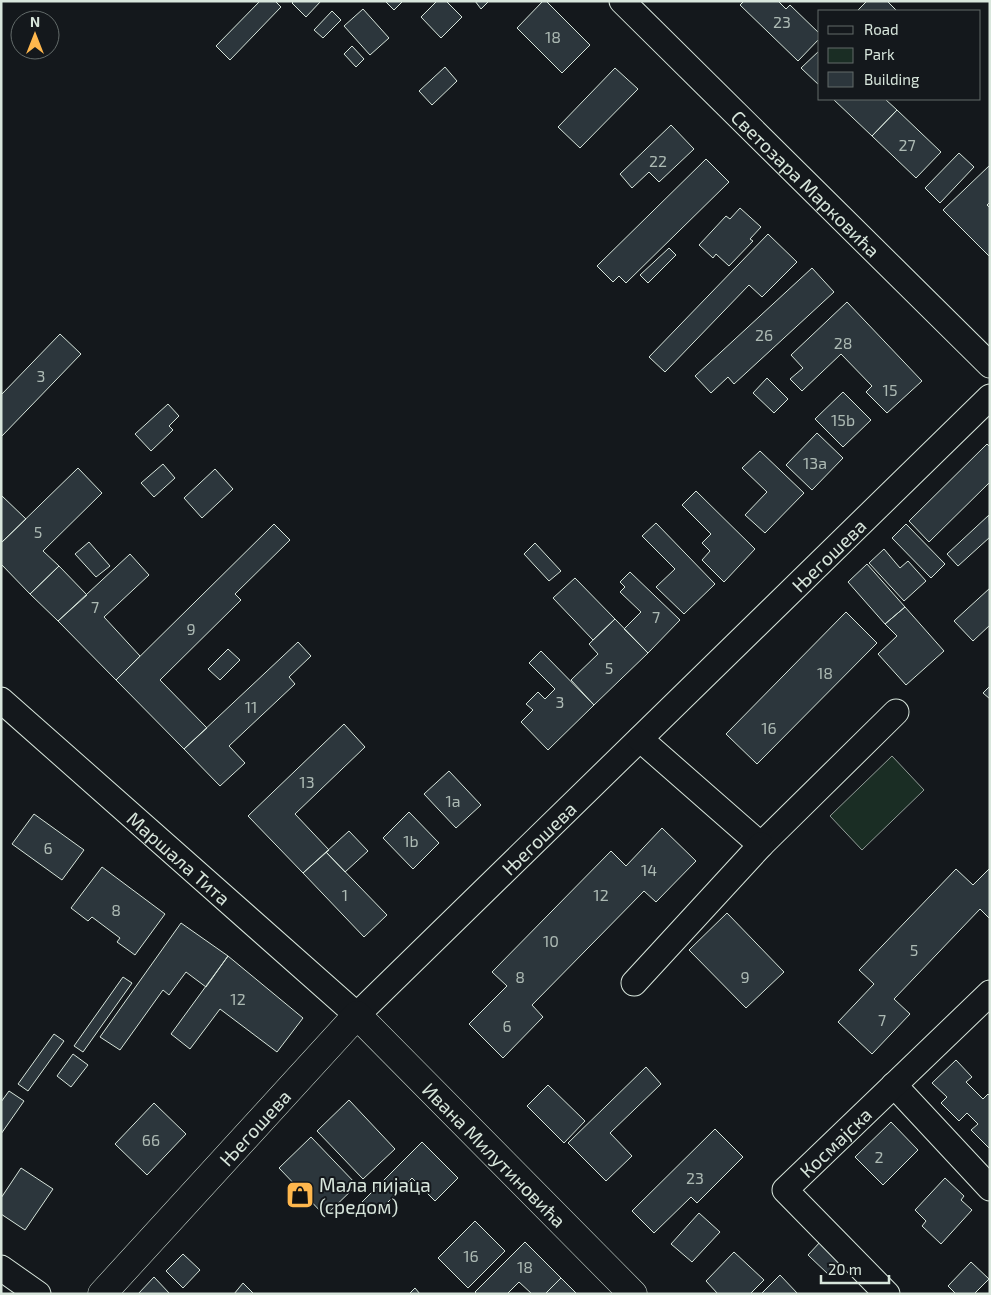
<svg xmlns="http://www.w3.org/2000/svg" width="991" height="1295" viewBox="0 0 991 1295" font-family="'Exo 2',sans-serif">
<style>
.green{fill:#1a2d24;stroke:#939e99}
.building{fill:#2c363c;stroke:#d8e6dc}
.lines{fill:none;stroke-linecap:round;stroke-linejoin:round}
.minor-casing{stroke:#d8e6dc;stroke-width:27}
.major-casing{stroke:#d8e6dc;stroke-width:29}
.minor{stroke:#14181c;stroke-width:25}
.major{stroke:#14181c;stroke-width:28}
.labels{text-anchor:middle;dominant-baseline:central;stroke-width:4;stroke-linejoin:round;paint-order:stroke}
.number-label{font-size:16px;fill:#adbab4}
.street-label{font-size:19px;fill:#d8e6dc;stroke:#14181c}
.poi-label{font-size:19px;fill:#d8e6dc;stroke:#14181c;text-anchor:start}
</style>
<rect width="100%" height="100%" fill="#14181c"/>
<path class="green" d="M892,756L924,790L862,850L830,816Z"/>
<path class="building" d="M260,1H275L281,7L230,60L216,46Z
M294,1H321L306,17L292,3Z
M385,1H403L394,10Z
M437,1H446L462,17L441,38L421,17Z
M475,1H489L481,9Z
M543,1H546L590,45L562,73L517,28Z
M744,1H778L786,9L790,5L820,34V38L798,61L740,5Z
M867,1H887L897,11H857Z
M363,9L389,38L370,55L344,26Z
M332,11L341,20L323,38L314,30Z
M352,46L364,59L356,67L344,54Z
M820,50V86L801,68Z
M445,67L457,81L432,105L419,91Z
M615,68L638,89L580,148L558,127Z
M833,99H885L897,110L872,136Z
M897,110L941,152L916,178L872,136Z
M671,125L694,149L659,182L649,172L632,188L620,174Z
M959,153L974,167L940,203L925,188Z
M706,159L729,182L626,283L619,276L613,282L597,266Z
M990,165V202L987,205L990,208V257L943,210Z
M740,208L761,227L750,239L753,241L729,266L716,254L713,258L699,245L726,216L730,219Z
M768,234L797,262L762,297L749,285L665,372L649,357Z
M669,248L676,255L648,283L640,275Z
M812,268L834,292L734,384L728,377L711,393L695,376Z
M847,302L922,381L887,413L866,392L872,386L841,354L802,391L790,379L803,368L791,355Z
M60,334L81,354L1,437V395Z
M767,378L788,399L774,413L753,393Z
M843,392L871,420L843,447L815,419Z
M168,404L179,416L169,426L173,430L151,451L135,434Z
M817,433L843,458L812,490L786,465Z
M987,444L990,447V482L929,542L909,521Z
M760,451L804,493L765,533L745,515L767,492L742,468Z
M163,464L175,478L154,497L141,483Z
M78,468L102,493L43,551L59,566L30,594L1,564V543Z
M215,469L233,489L202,518L184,498Z
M696,491L755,549L724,582L702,560L710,551L702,543L711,534L682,505Z
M1,495L26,519L1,543Z
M989,515L990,537L958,566L947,554Z
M656,523L715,584L684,614L656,587L675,569L642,536Z
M274,524L290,540L235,594L241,600L160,680L207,728L184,749L116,680Z
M906,524L945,564L931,578L892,538Z
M89,542L110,566L96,577L75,554Z
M535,543L561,571L549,581L524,554Z
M884,549L900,568L908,561L926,581L904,601L869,563Z
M130,554L149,575L104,617L140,656L116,680L58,621Z
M867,564L905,607L885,624L848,582Z
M59,566L87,595L58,621L30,594Z
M630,572L680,620L648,653L624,629L641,612L620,592L625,587L620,582Z
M575,578L615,619L593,640L553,598Z
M990,588V625L973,641L954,621Z
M905,607L944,651L906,685L878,654L897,636L885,624Z
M846,612L877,643L757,764L726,734Z
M615,619L648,653L594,705L571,680L598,654L589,644Z
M298,642L311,656L289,677L295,684L229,746L245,763L220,786L184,749Z
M228,649L240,660L220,680L208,669Z
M541,651L594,705L548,750L521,722L533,710L526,704L538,692L545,699L555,689L529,663Z
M990,686V699L983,693Z
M344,724L365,747L295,814L329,850L303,873L248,816Z
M449,771L481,805L456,828L424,794Z
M409,812L439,843L413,869L383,838Z
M34,814L84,850L62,880L12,844Z
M662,828L696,861L656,902L644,891L532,1005L543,1017L503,1058L469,1024L507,986L492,972L611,851L626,866Z
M349,831L368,851L345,872L326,852Z
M326,852L387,915L364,937L303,873Z
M102,867L165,914L135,955L117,942L120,938L92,917L88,921L71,908Z
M990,868V919L980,909L894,999L910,1014L872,1054L838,1022L874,984L859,970L956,869L973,885Z
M727,913L784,972L746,1008L689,950Z
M181,923L228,956L206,987L186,972L169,995L163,990L120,1050L100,1037Z
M228,956L303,1018L277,1052L220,1009L190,1049L171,1034Z
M123,977L132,983L83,1052L74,1046Z
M54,1034L64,1041L28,1091L18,1084Z
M73,1054L88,1065L71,1087L57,1076Z
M956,1060L972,1077L966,1082L983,1099L988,1094L990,1096V1149L971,1130L978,1124L967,1113L959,1121L941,1103L947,1097L932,1083Z
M646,1067L661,1084L610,1133L632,1156L606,1181L568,1143Z
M548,1085L585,1121L564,1143L527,1106Z
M9,1091L24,1101L1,1134V1102Z
M349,1100L395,1149L363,1179L317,1131Z
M154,1103L186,1134L147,1175L115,1144Z
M891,1122L918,1150L883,1185L855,1157Z
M715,1129L743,1157L697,1203L691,1197L654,1233L632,1211Z
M311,1137L357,1185L325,1216L279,1168Z
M422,1142L458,1178L435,1201L412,1178L375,1215L362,1202Z
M21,1168L53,1189L25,1230L1,1214V1198Z
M945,1178L964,1196L961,1200L972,1210L941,1244L922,1226L926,1221L915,1210Z
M699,1213L720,1232L692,1262L671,1244Z
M475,1221L505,1251L468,1288L438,1258Z
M821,1241L842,1261L829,1275L808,1255Z
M525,1242L561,1278L545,1294H532L519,1282L507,1294H477L475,1292Z
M734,1252L764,1280L750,1294H718L706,1281Z
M183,1254L200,1270L183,1288L166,1271Z
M971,1262L989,1279L974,1294H956L948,1286Z
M780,1275L798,1294H761Z
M154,1277L170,1294H138Z
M561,1278L577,1294H545Z
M243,1283L254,1294H234Z
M415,1288L420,1294H409Z"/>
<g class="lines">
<defs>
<g id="minor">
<path id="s1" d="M622,1L990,365"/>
<path id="s2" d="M1,700L357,1015L990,397"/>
<path d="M640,739L761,845L896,712"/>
<path d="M634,983L761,845"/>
<path d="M894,1085L990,1188"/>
<path d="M1,1268L38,1294"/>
<path id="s3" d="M887,1294L785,1190L990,993"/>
</g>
<g id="major">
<path id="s4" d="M102,1294L357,1015L633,1294"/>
</g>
</defs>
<use href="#minor" class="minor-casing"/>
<use href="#major" class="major-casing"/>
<use href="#minor" class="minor"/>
<use href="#major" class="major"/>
</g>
<defs>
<symbol id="shop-square" viewBox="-11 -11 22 22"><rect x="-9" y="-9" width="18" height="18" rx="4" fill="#ffb74d" stroke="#14181c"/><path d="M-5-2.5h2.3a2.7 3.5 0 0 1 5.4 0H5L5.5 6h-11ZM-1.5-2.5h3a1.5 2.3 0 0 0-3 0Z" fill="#111"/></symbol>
</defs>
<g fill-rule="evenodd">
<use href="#shop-square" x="284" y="1179" width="32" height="32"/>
</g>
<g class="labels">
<g class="number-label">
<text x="782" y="21">23</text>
<text x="553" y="36">18</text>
<text x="907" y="144">27</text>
<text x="658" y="160">22</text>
<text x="764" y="334">26</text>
<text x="843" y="342">28</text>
<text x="41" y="375">3</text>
<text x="890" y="389">15</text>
<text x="843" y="419">15b</text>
<text x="815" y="462">13a</text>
<text x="38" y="531">5</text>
<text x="95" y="606">7</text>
<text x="656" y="616">7</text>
<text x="191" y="628">9</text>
<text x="609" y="667">5</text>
<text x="825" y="672">18</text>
<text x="560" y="701">3</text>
<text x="251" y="706">11</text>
<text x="769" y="727">16</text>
<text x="307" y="781">13</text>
<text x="453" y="800">1a</text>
<text x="411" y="840">1b</text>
<text x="48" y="847">6</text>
<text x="649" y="869">14</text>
<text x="345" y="894">1</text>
<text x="601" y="894">12</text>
<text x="116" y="909">8</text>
<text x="551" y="940">10</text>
<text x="914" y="949">5</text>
<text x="520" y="976">8</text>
<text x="745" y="976">9</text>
<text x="238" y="998">12</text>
<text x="882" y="1019">7</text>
<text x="507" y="1025">6</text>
<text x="151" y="1139">66</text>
<text x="879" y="1156">2</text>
<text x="695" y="1177">23</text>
<text x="471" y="1255">16</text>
<text x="525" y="1266">18</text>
</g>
<g class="street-label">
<text stroke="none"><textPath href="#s1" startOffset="259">Светозара Марковића</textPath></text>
<text stroke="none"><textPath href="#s2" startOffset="1134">Његошева</textPath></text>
<text stroke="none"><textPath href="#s2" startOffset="729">Његошева</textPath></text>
<text stroke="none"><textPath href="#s2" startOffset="238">Маршала Тита</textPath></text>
<text stroke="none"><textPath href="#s4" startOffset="226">Његошева</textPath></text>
<text stroke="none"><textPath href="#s3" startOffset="215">Космајска</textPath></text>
<text stroke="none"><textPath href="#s4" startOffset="574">Ивана Милутиновића</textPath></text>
</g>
<g class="poi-label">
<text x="319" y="1184">Мала пијаца<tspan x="319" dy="22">(средом)</tspan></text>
</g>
</g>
<rect width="991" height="1295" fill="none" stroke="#d8e6dc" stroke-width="5"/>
<rect x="818" y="10" width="162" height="90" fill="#14181c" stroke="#626a69"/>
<rect x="828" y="26" width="25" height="8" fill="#14181c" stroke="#626a69"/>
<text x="864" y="35" font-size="15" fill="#d8e6dc">Road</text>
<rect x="828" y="48" width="25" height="15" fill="#1a2d24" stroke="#626a69"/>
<text x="864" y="60" font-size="15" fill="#d8e6dc">Park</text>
<rect x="828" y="72" width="25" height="15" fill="#2c363c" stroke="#626a69"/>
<text x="864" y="85" font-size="15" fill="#d8e6dc">Building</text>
<g transform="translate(35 35)"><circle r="24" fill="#14181c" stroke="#626a69"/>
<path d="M0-4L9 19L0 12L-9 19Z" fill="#ffb74d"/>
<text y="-8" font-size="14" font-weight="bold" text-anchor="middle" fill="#d8e6dc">N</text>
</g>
<path d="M821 1275v8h68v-8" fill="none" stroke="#d8e6dc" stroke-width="2.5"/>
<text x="828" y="1275" font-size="15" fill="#d8e6dc" stroke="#14181c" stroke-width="4" paint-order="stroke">20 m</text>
</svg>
